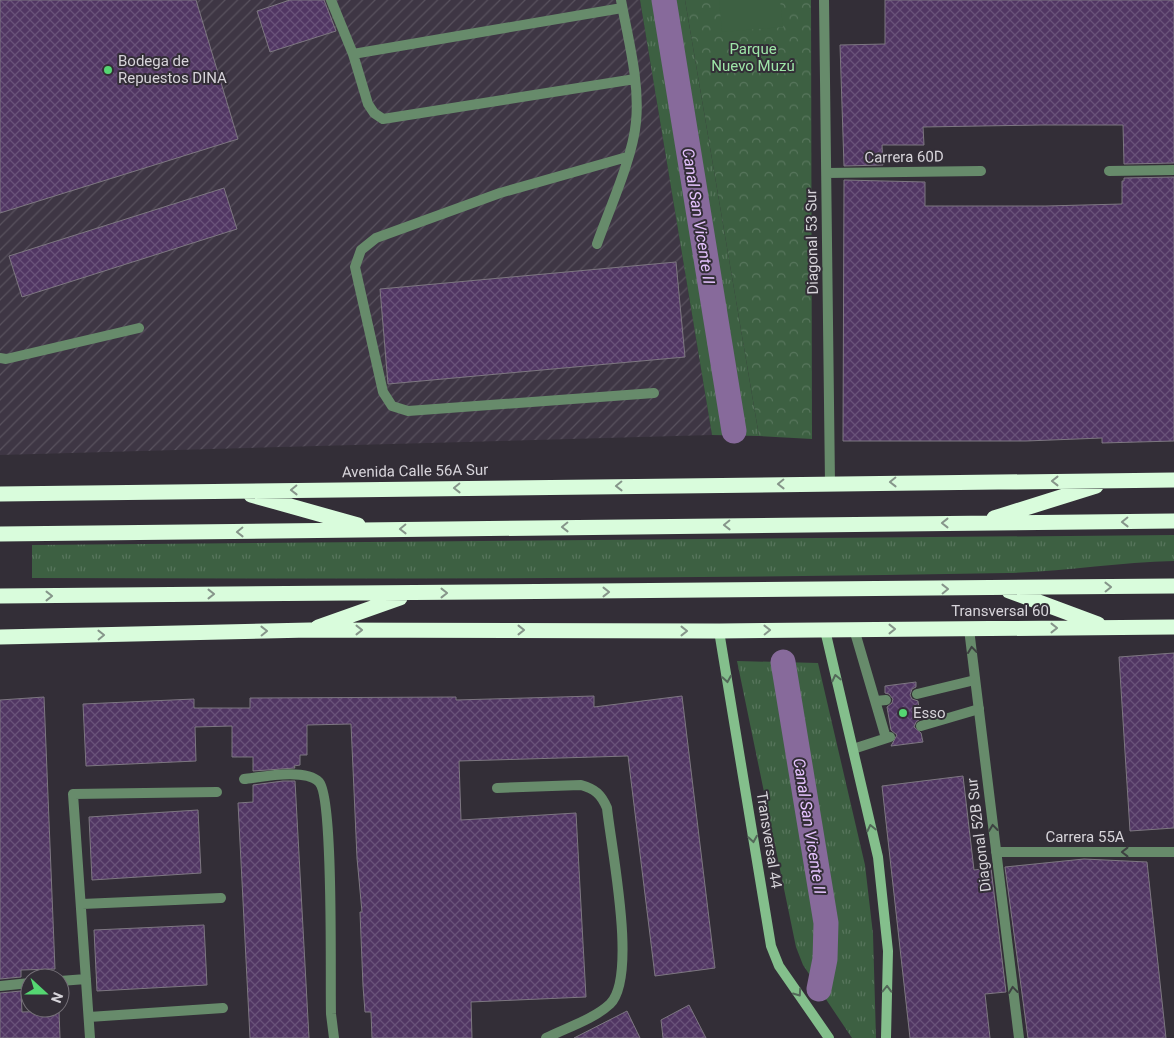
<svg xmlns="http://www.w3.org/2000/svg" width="1174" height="1038" viewBox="0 0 1174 1038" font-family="Roboto,sans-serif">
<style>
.industrial{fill:url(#industrial-furrows)}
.grass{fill:url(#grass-tufts)}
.park{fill:url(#park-crowns)}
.pitch{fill:#3d6042}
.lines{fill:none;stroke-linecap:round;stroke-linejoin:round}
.canal{stroke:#876a9b;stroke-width:25}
.building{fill:url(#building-cross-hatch);stroke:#7d7781}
.lane{stroke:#678b6b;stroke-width:10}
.street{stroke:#678b6b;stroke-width:10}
.secondary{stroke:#84bf8c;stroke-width:10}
.highway{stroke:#d9fcdc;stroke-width:15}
.oneway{stroke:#86958a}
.oneway2{stroke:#3d4141}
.oneway3{stroke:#536859}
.poi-dot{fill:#55d672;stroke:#332e37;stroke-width:2}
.labels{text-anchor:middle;stroke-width:4;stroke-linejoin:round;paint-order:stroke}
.park-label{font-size:15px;fill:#9ee5a8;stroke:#332e37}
.poi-label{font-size:15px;fill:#d7d4da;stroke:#332e37;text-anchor:start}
.street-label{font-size:15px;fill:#d7d4da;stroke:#332e37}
.water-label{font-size:16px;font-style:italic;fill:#e6c3ff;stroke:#332e37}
</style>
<defs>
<pattern id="industrial-furrows" width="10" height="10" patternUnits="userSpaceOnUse" patternTransform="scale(1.25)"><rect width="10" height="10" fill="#3e3644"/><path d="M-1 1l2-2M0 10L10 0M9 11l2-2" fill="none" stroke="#59525e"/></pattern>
<pattern id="grass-tufts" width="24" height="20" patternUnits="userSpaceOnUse" patternTransform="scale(1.25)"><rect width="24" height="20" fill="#3d6042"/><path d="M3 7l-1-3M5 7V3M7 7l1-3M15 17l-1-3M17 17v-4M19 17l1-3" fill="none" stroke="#58765d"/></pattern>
<pattern id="park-crowns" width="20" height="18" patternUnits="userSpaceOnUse" patternTransform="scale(1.25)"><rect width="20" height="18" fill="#3d6042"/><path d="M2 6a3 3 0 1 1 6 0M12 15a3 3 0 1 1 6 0" fill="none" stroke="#58765d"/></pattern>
<pattern id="building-cross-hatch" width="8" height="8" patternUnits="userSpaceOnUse" patternTransform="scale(1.25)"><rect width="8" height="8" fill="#513663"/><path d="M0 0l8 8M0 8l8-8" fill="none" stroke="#695279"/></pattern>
</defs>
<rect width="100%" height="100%" fill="#332e37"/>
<!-- industrial -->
<path class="industrial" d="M0,0H640L712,435L0,455Z"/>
<!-- grass -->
<path class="grass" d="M640,0H685L759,436L712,435Z
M1174,535V561C1118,562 1064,572 1008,573C683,579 358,579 32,578V545Z
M737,661L818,663L865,865L873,934L876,1038H852L803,965L796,947Z"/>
<!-- park -->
<path class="park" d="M685,0H811L812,439L759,436Z"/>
<!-- pitch -->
<path class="pitch" d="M719,0H780L783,27L722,32Z"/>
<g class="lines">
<!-- canal -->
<path class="canal" d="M664,0L734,431
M783,662L826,923L825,959L819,989"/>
</g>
<!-- building -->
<path class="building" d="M0,0H196L238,139L0,213Z
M290,0H324L336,31L270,52L257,11Z
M885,0H1174V163L1124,164L1123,125H1041L923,127L924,145H882L883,165L844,166L840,45L885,44Z
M1174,177V441L1102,443V438L1026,441H843L844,180L925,182V206H1046L1122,204V181H1124V178Z
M224,188L237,229L22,297L9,256Z
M676,262L685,357L388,384L380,289Z
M1174,653V828L1130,831L1119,657Z
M916,682V687L912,689L910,695L912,699L918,701L920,719L916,722L914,727L921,733L923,742L891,746L897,735L891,730L887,707L892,703L893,699L889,694L885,693V686Z
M594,696V707L682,696L715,968L655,976L628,756L459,761L461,820L576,813L583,943L586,997L471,1002L472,1038H372L371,1012H365L363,986L360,912H362L357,858L351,724L307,725V755H300V765L294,766L295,768L253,771V757H232V726L195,727L196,761L86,766L83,704L194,699V708H250V698L456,697V700Z
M44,697L55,969L21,970V977L0,979V700Z
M963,776L974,870L991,868L1006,992L985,994L990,1038H910L882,786Z
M283,781H295L309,1038H250L238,803L253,802V785Z
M198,810L201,873L92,880L89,817Z
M1084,859L1147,862L1166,1038H1028L1005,867Z
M204,925L207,985L97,991L94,930Z
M21,991L22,1012L59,1011L60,1038H0V993Z
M689,1005L706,1038H663L661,1020Z
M627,1011L640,1038H574Z"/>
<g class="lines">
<!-- lane -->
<path class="lane" d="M331,0L353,54L368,104L374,113L383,119L635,79
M353,54L622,8
M627,157L500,193L376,238L361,250L355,267L383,392L392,406L408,411L654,393
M597,244C609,210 633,157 636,122C640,82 628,39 621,0
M0,358L6,359L139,328
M854,629L886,738
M917,694L975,680
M876,701L886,700
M921,726L979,709
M853,749L890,737"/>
<!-- street -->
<path class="street" d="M824,0L830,483
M1109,171L1174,170
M827,173L981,171
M969,629L1019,1038
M244,779C262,777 305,768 319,782C334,797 330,981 331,1014L334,1038
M497,788L581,785C595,789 601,794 607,808C611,847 638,977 610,1004C594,1019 566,1028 546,1038
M996,852H1174
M82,904L221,898
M60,981L86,979
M0,986L30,983
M89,1017L223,1008
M90,1038L73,794L217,792"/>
<!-- secondary -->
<path class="secondary" d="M825,630L878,857L888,951L886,1038
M719,631L771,946L779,966L829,1038"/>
<!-- highway -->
<path class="highway" d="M0,494L1174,480
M251,495L358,525
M994,518L1096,486
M0,534L1174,521
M1009,591L1098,624
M0,596L1174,586
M318,627L400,598
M0,637L310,630L719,631L1174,627"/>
</g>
<!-- one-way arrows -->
<defs><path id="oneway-chevron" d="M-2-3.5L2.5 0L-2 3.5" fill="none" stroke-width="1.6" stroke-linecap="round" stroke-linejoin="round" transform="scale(1.25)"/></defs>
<g class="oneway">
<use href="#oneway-chevron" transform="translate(1055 481) rotate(180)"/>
<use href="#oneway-chevron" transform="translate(893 482) rotate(179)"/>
<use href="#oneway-chevron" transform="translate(781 484) rotate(179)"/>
<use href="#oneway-chevron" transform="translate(619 486) rotate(179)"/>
<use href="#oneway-chevron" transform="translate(457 488) rotate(179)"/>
<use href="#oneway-chevron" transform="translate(294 490) rotate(179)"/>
<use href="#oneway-chevron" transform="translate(1125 522) rotate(179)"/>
<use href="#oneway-chevron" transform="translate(945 523) rotate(180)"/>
<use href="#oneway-chevron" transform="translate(727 525) rotate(179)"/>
<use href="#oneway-chevron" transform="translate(565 527) rotate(179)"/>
<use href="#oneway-chevron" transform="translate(403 529) rotate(179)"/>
<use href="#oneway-chevron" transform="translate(240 532) rotate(179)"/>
<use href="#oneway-chevron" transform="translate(1108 587) rotate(-1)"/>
<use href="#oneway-chevron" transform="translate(945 589) rotate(-1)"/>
<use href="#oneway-chevron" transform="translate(606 592)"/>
<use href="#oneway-chevron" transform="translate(444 593)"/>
<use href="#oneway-chevron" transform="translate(211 594)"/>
<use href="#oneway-chevron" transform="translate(49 596)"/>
<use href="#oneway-chevron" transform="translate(1054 628)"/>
<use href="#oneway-chevron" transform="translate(892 629)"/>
<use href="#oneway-chevron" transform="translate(359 630)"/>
<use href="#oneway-chevron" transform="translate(521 630)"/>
<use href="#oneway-chevron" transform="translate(767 630) rotate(-1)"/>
<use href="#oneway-chevron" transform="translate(264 631) rotate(-1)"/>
<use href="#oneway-chevron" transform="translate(684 631)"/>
<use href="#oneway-chevron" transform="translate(101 635) rotate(-1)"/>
</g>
<g class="oneway2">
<use href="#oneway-chevron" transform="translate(972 650) rotate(-97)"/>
<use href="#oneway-chevron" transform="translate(993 828) rotate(-97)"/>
<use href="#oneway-chevron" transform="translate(1125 852) rotate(180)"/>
<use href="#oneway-chevron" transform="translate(1013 990) rotate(-97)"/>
</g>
<g class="oneway3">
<use href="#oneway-chevron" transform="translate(836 678) rotate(-103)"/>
<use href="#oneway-chevron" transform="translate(727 679) rotate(81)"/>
<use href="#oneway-chevron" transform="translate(871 828) rotate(-103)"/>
<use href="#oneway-chevron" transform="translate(753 839) rotate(81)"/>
<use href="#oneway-chevron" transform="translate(887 989) rotate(-89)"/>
<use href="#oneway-chevron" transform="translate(798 993) rotate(55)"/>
</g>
<!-- markers -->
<g class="poi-dot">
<circle cx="108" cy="70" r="5"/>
<circle cx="903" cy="713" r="5"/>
</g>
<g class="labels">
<!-- park labels -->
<g class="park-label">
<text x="753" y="54">Parque<tspan x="753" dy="17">Nuevo Muzú</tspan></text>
</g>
<!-- poi labels -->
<g class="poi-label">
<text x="118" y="66">Bodega de<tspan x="118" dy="17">Repuestos DINA</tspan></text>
<text x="913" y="718">Esso</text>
</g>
<!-- street labels -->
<g class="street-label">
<text transform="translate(904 157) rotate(-1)" y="5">Carrera 60D</text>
<text transform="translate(812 242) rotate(-91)" y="5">Diagonal 53 Sur</text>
<text transform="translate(415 471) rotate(-1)" y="5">Avenida Calle 56A Sur</text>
<text x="1000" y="616">Transversal 60</text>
<text transform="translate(979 835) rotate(-97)" y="5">Diagonal 52B Sur</text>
<text x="1085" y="842">Carrera 55A</text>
<text transform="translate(769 840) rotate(81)" y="5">Transversal 44</text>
</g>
<!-- water labels -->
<g class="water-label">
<text transform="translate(699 216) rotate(81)" y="6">Canal San Vicente II</text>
<text transform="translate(810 826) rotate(81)" y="6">Canal San Vicente II</text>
</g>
</g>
<!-- north arrow -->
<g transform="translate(45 993) rotate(111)"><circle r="24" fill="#332e37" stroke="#757078"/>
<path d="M0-4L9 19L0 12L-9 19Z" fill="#55d672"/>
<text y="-8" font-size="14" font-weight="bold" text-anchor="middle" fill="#d7d4da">N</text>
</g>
</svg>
